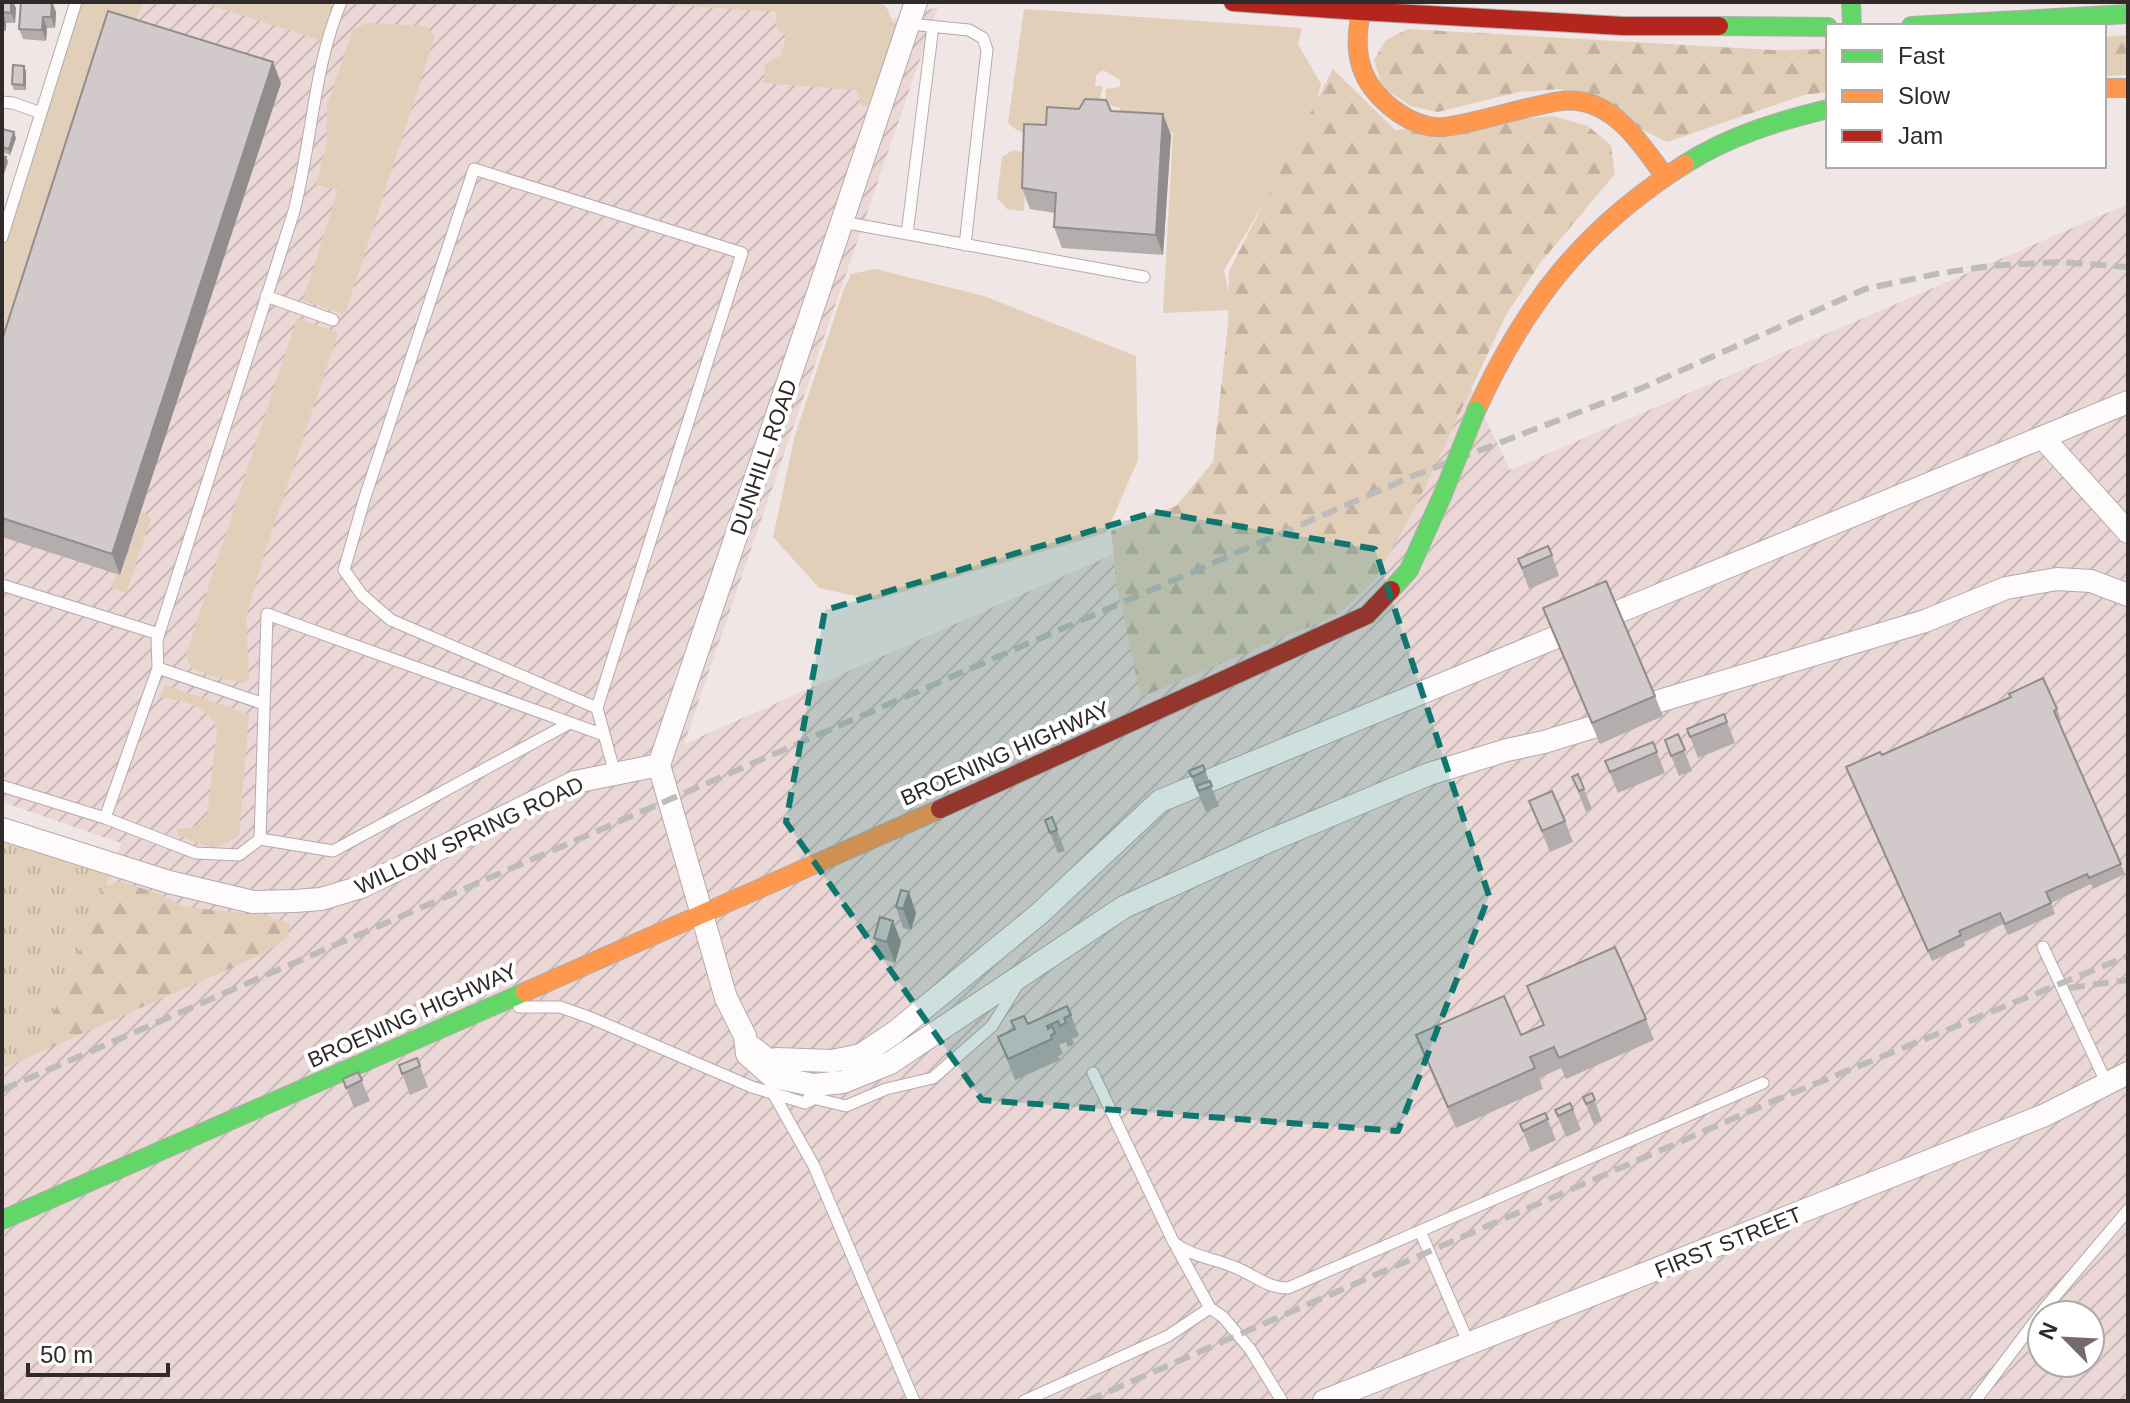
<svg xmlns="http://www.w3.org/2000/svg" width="2130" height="1403" viewBox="0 0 2130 1403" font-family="Helvetica,sans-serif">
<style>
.industrial{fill:url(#industrial-furrows);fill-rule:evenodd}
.grass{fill:#e1cfb9}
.forest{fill:url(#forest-firs)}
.park{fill:url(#park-tufts)}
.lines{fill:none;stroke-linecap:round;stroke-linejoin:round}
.lane-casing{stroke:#b3abab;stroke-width:13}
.street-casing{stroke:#b3abab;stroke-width:24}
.fast-casing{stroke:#b3abab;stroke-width:20}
.slow-casing{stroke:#b3abab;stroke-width:20}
.jam-casing{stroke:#b3abab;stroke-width:20}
.lane{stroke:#fdfbfb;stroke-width:11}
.street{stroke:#fdfbfb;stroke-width:22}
.fast{stroke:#63d668;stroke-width:18}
.slow{stroke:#ff974d;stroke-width:18}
.jam{stroke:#b3261e;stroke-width:18}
.rail{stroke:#bdbbbb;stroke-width:6;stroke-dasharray:16 8;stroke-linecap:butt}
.fast-bridge-casing{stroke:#c0b2ad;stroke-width:20;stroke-linecap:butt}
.fast-bridge{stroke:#63d668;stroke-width:18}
.wall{fill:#b4adae}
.shaded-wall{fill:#928d8d}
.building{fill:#d1c9ca;stroke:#928d8d;stroke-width:2}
.marked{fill:#0f766e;fill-opacity:0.2;stroke:#0f766e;stroke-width:6;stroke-dasharray:16 10;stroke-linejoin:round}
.labels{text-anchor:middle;stroke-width:8;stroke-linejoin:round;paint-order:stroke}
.street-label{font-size:22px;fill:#312a2a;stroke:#fff}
</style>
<defs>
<pattern id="industrial-furrows" width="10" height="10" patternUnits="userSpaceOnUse" patternTransform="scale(2)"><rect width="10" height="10" fill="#ead7d6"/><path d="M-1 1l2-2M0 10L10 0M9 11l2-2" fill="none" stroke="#c9b9b8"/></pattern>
<pattern id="forest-firs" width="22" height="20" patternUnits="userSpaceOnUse" patternTransform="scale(2)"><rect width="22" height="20" fill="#e1cfb9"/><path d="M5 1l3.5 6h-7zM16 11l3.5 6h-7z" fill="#c2b29f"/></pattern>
<pattern id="park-tufts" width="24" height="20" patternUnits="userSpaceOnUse" patternTransform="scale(2)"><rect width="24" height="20" fill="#e1cfb9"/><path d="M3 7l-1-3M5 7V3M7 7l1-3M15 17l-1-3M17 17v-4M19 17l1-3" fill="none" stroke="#c2b29f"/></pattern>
</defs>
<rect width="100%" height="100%" fill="#f1e6e6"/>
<!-- industrial -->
<path class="industrial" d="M91,2H674L891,19L938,7L684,744L1229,503L1325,84L1510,470L2128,204V1401H2V1059L110,876L121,843L2,802V272ZM2042,1315H2090V1363H2042Z"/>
<!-- grass -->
<path class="grass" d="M82,2H143L2,379V251Z
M202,2H332L322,41Z
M635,2H874L886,6L896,30L868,106L860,104L857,90L764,83L765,64L782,55L786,36L777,29L776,12Z
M1024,9L1302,28L1298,44L1321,84L1312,123L1224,270L1232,310L1163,313L1173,133L1120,128V108L1105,104L1106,89L1120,87V80L1103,70L1096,75L1095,86H1103L1099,103C1074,116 1033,150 1008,123Z
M366,23L426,26L435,36L345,314L303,301L338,190L316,185L327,142V105L353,30Z
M1013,150L1027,153L1024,211L1007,209L997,198L1002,157Z
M875,269L984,296L1136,356L1138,460L1106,533L875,600L819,588L773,537L795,435L844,289L851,274Z
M297,318L338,333L263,558L246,618L249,679L243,683L211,676L191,668L186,655Z
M142,511L151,518L126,593L111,587L116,575H121Z
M165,685L249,714L239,835C215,854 204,845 178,835L177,829L193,827L207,817L217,730C210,705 183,701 160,697Z"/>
<!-- forest -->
<path class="forest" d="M1408,29L1773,50L1828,49V92L1804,95L1667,142L1560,89L1519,92L1438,112L1411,106L1382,87L1374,60L1386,40Z
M2128,35V75L2104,76V37Z
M1333,69L1395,130L1553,116L1588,126L1611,145L1615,174L1541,262L1506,315L1413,512L1373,582L1337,615L1141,697L1117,587L1111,531L1176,506L1213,462L1228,324L1229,271Z
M120,881L159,894L184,907L264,915L290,924L287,937L265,953L2,1069V993L84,893Z"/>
<!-- park -->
<path class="park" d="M2,838L110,876L42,1041L2,1059Z"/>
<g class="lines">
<!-- lane casing -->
<g class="lane-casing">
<path id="lane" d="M341,2C313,69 312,142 294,211L157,640L158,668L105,818L196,853L239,855L260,839L267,614L604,735
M909,24L969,30L983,38L987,50L965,245
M2,102L13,103L41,113
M842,222L1144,277
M907,234L933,26
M2,237L76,2
M266,296L333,320
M2,585L159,634
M158,668L264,704
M597,708L742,253L474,169L365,497L344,570L362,595L391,620L597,708L615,774
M2,786L105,818
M260,839L333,851L570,723
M2043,947L2107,1084
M519,1007H560L591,1018L752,1087L805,1103L813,1099
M746,1036L776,1059
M1093,1073L1174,1243C1194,1258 1219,1259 1241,1270C1258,1278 1269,1288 1288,1288L1763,1083
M773,1093L814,1166L914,1401
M809,1097L846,1106L886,1089L933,1078L992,1026L1018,984
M1420,1231L1469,1344
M1177,1248L1210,1308L1223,1317L1250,1349L1282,1401
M1024,1401L1168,1336L1210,1308
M1975,1401L2045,1308L2128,1210"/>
</g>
<!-- street casing -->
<g class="street-casing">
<path id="street" d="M916,2L659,765L726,998L745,1036L747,1054L773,1077L814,1085L843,1082L890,1063L1124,907L1269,841L1429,774L1507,750L1544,742L1593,727
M2043,438L2128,532
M1618,612L2128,402
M1656,702L1925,621L2006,588L2057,579L2091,581L2128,595
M2,829L169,882L253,902L295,901L321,899L361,887L575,782L659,765
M776,1059L832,1061L861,1055L894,1033L1039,914L1160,801L1554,638
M1324,1401L2045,1115L2128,1073"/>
</g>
<!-- fast casing -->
<g class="fast-casing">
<path id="fast" d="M1851,2L1852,26
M1719,26L1828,27
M1911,26L2128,14
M1685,164C1729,136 1778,121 1828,109
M1391,590L1409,570L1443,494
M2,1220L525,992"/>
</g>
<!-- slow casing -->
<g class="slow-casing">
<path id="slow" d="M1364,2C1355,32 1353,63 1373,89C1388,108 1410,124 1434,127C1450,130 1515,110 1536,106C1549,103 1564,99 1578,101C1618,106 1642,146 1664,175
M2104,88H2128
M1476,411C1525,303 1584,228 1685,164
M525,992L940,809"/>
</g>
<!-- jam casing -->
<g class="jam-casing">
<path id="jam" d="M1233,2L1360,11
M1360,11L1623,26H1719
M940,809L1367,615L1391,590"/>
</g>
<!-- lane -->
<use href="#lane" class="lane"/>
<!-- street -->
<use href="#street" class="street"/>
<!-- fast -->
<use href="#fast" class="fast"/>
<!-- slow -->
<use href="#slow" class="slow"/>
<!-- jam -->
<use href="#jam" class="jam"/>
<!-- rail -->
<path class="rail" d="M2069,988L2128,980
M2,1090L1413,476L1642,388L1865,289L1941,273L1990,266L2060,262L2128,267
M1087,1401L1771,1102L2128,956"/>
<!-- fast-bridge casing -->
<g class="fast-bridge-casing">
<path id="fast-bridge" d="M1443,494L1476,411"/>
</g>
<!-- fast-bridge -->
<use href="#fast-bridge" class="fast-bridge"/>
</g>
<!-- wall -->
<path class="wall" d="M2,2H13L16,8L15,23H6V31H2Z
M52,2L56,12L55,28H47L46,41L23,39L19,29Z
M26,71V90H14L12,84Z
M281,83L120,575L2,537V340Z
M1111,111L1171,135L1163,255L1062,248L1054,227L1055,213L1030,209L1022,188L1046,125Z
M2,129L16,138L10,155L2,152Z
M1552,555L1559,576L1529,589L1518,559Z
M1543,608L1655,696L1663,716L1600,744L1551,629Z
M2011,697L2057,709L2061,720L2058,721L2125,874L2093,889L2091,884L2051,903L2055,914L2008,935L2003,924L1964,942L1965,946L1932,961L1846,767L1882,755Z
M1724,714L1735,743L1698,758L1687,729Z
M1678,734L1692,771L1679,776L1665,740Z
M1653,742L1665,773L1618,793L1605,761Z
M1203,765L1219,806L1206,812L1189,771Z
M1572,777L1584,789L1592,809L1586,812Z
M1529,801L1565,821L1573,842L1550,852Z
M1052,817L1065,851L1058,853L1045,820Z
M909,892L916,913L911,930L903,928L896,907Z
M874,938L901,942L895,963L882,959Z
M1527,986L1646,1019L1654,1040L1566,1079L1561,1068L1539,1078L1543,1089L1456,1128L1424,1056L1416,1035H1521L1543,1025Z
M1071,1015L1079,1036L1072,1039L1074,1044L1068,1047L1066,1042L1059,1045L1063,1054L1058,1056L1060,1060L1015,1080L998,1037L1014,1029L1011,1021L1028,1024Z
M417,1058L428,1087L410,1095L399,1065Z
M358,1072L370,1101L354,1108L343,1079Z
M1592,1093L1602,1121L1594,1125L1583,1097Z
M1573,1109L1581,1130L1566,1137L1555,1110Z
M1545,1113L1556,1140L1531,1152L1520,1124Z"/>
<!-- shaded-wall -->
<path class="shaded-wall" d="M11,2H13L16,8L15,23L11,13Z
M52,2L56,12L55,28L51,17Z
M3,12L6,23V31L2,21Z
M43,17L47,28L46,41L42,30Z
M273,62L281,83L120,575L112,554Z
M24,66L26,71V90L24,85Z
M1163,114L1171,135L1163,255L1156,235Z
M14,132L16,138L10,155L9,149Z
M6,157L8,162L2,180V169Z
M909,892L916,913L911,930L903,909Z
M893,921L901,942L895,963L887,942Z"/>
<!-- building -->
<path class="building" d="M2,2H11V13L3,12L2,21Z
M21,2H52L51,17H43L42,30L19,29Z
M108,11L273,62L112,554L2,518V340Z
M13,65L24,66V85L12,84Z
M1085,99L1106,100L1111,111L1163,114L1156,235L1054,227L1056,193L1022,188L1024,124L1046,125L1047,107L1079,109Z
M2,129L14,132L9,149L2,147Z
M2,156L6,157L2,169Z
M1548,546L1552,555L1522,568L1518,559Z
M1606,581L1655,696L1592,723L1543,608Z
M2043,678L2057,709L2054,711L2121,864L2089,878L2087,874L2046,892L2051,903L2005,924L2000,913L1959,931L1961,935L1928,951L1846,767L1880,752L1882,755L2011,697L2009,694Z
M1724,714L1727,722L1690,737L1687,729Z
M1678,734L1685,750L1671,756L1665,740Z
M1653,742L1657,752L1610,772L1605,761Z
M1203,765L1205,771L1192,777L1189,771Z
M1578,774L1584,789L1579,791L1572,777Z
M1210,781L1212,786L1199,791L1196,786Z
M1552,791L1565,821L1542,831L1529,801Z
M1052,817L1057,830L1050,833L1045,820Z
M901,890L909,892L903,909L896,907Z
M880,917L893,921L887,942L874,938Z
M1615,947L1646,1019L1559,1058L1554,1047L1530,1057L1535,1068L1448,1107L1416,1035L1504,996L1521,1035L1544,1025L1527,986Z
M1067,1006L1071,1015L1064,1018L1066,1023L1060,1026L1058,1021L1047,1026L1048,1029L1052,1026L1055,1033L1051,1035L1052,1039L1008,1059L998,1037L1015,1029L1011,1021L1024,1016L1028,1024Z
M417,1058L420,1066L402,1074L399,1065Z
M358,1072L362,1080L346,1088L343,1079Z
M1592,1093L1595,1100L1586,1104L1583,1097Z
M1570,1103L1573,1109L1558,1116L1555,1110Z
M1545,1113L1548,1119L1523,1131L1520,1124Z"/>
<!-- marked area -->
<path class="marked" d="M1155,512L1375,549L1489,896L1398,1131L982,1100L786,822L825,610Z"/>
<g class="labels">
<!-- street labels -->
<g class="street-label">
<text transform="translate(763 457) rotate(-71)" y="8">DUNHILL ROAD</text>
<text transform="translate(1005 753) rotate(-24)" y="8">BROENING HIGHWAY</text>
<text transform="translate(469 835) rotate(-25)" y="8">WILLOW SPRING ROAD</text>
<text transform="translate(412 1015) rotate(-24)" y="8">BROENING HIGHWAY</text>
<text transform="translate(1728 1242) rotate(-22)" y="8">FIRST STREET</text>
</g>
</g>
<!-- border -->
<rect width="2130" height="1403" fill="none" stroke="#312a2a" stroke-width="8"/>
<!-- legend -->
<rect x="1826" y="24" width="280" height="144" fill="#ffffff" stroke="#adaaaa" stroke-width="2"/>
<rect x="1842" y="50" width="40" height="12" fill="#63d668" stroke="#adaaaa" stroke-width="2"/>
<text x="1898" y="64" font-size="24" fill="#312a2a">Fast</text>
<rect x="1842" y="90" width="40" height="12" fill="#ff974d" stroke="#adaaaa" stroke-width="2"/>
<text x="1898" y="104" font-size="24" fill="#312a2a">Slow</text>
<rect x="1842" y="130" width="40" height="12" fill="#b3261e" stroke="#adaaaa" stroke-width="2"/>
<text x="1898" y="144" font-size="24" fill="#312a2a">Jam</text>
<!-- north arrow -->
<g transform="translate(2066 1339) rotate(294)"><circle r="38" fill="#ffffff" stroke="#adaaaa" stroke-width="2"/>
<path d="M0-6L14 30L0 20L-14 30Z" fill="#746c6c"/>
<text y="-12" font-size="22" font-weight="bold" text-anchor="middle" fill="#312a2a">N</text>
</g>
<!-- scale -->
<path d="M28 1363v12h140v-12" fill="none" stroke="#312a2a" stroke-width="4"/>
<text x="40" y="1363" font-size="24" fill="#312a2a" stroke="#ffffff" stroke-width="6" paint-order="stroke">50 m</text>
</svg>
